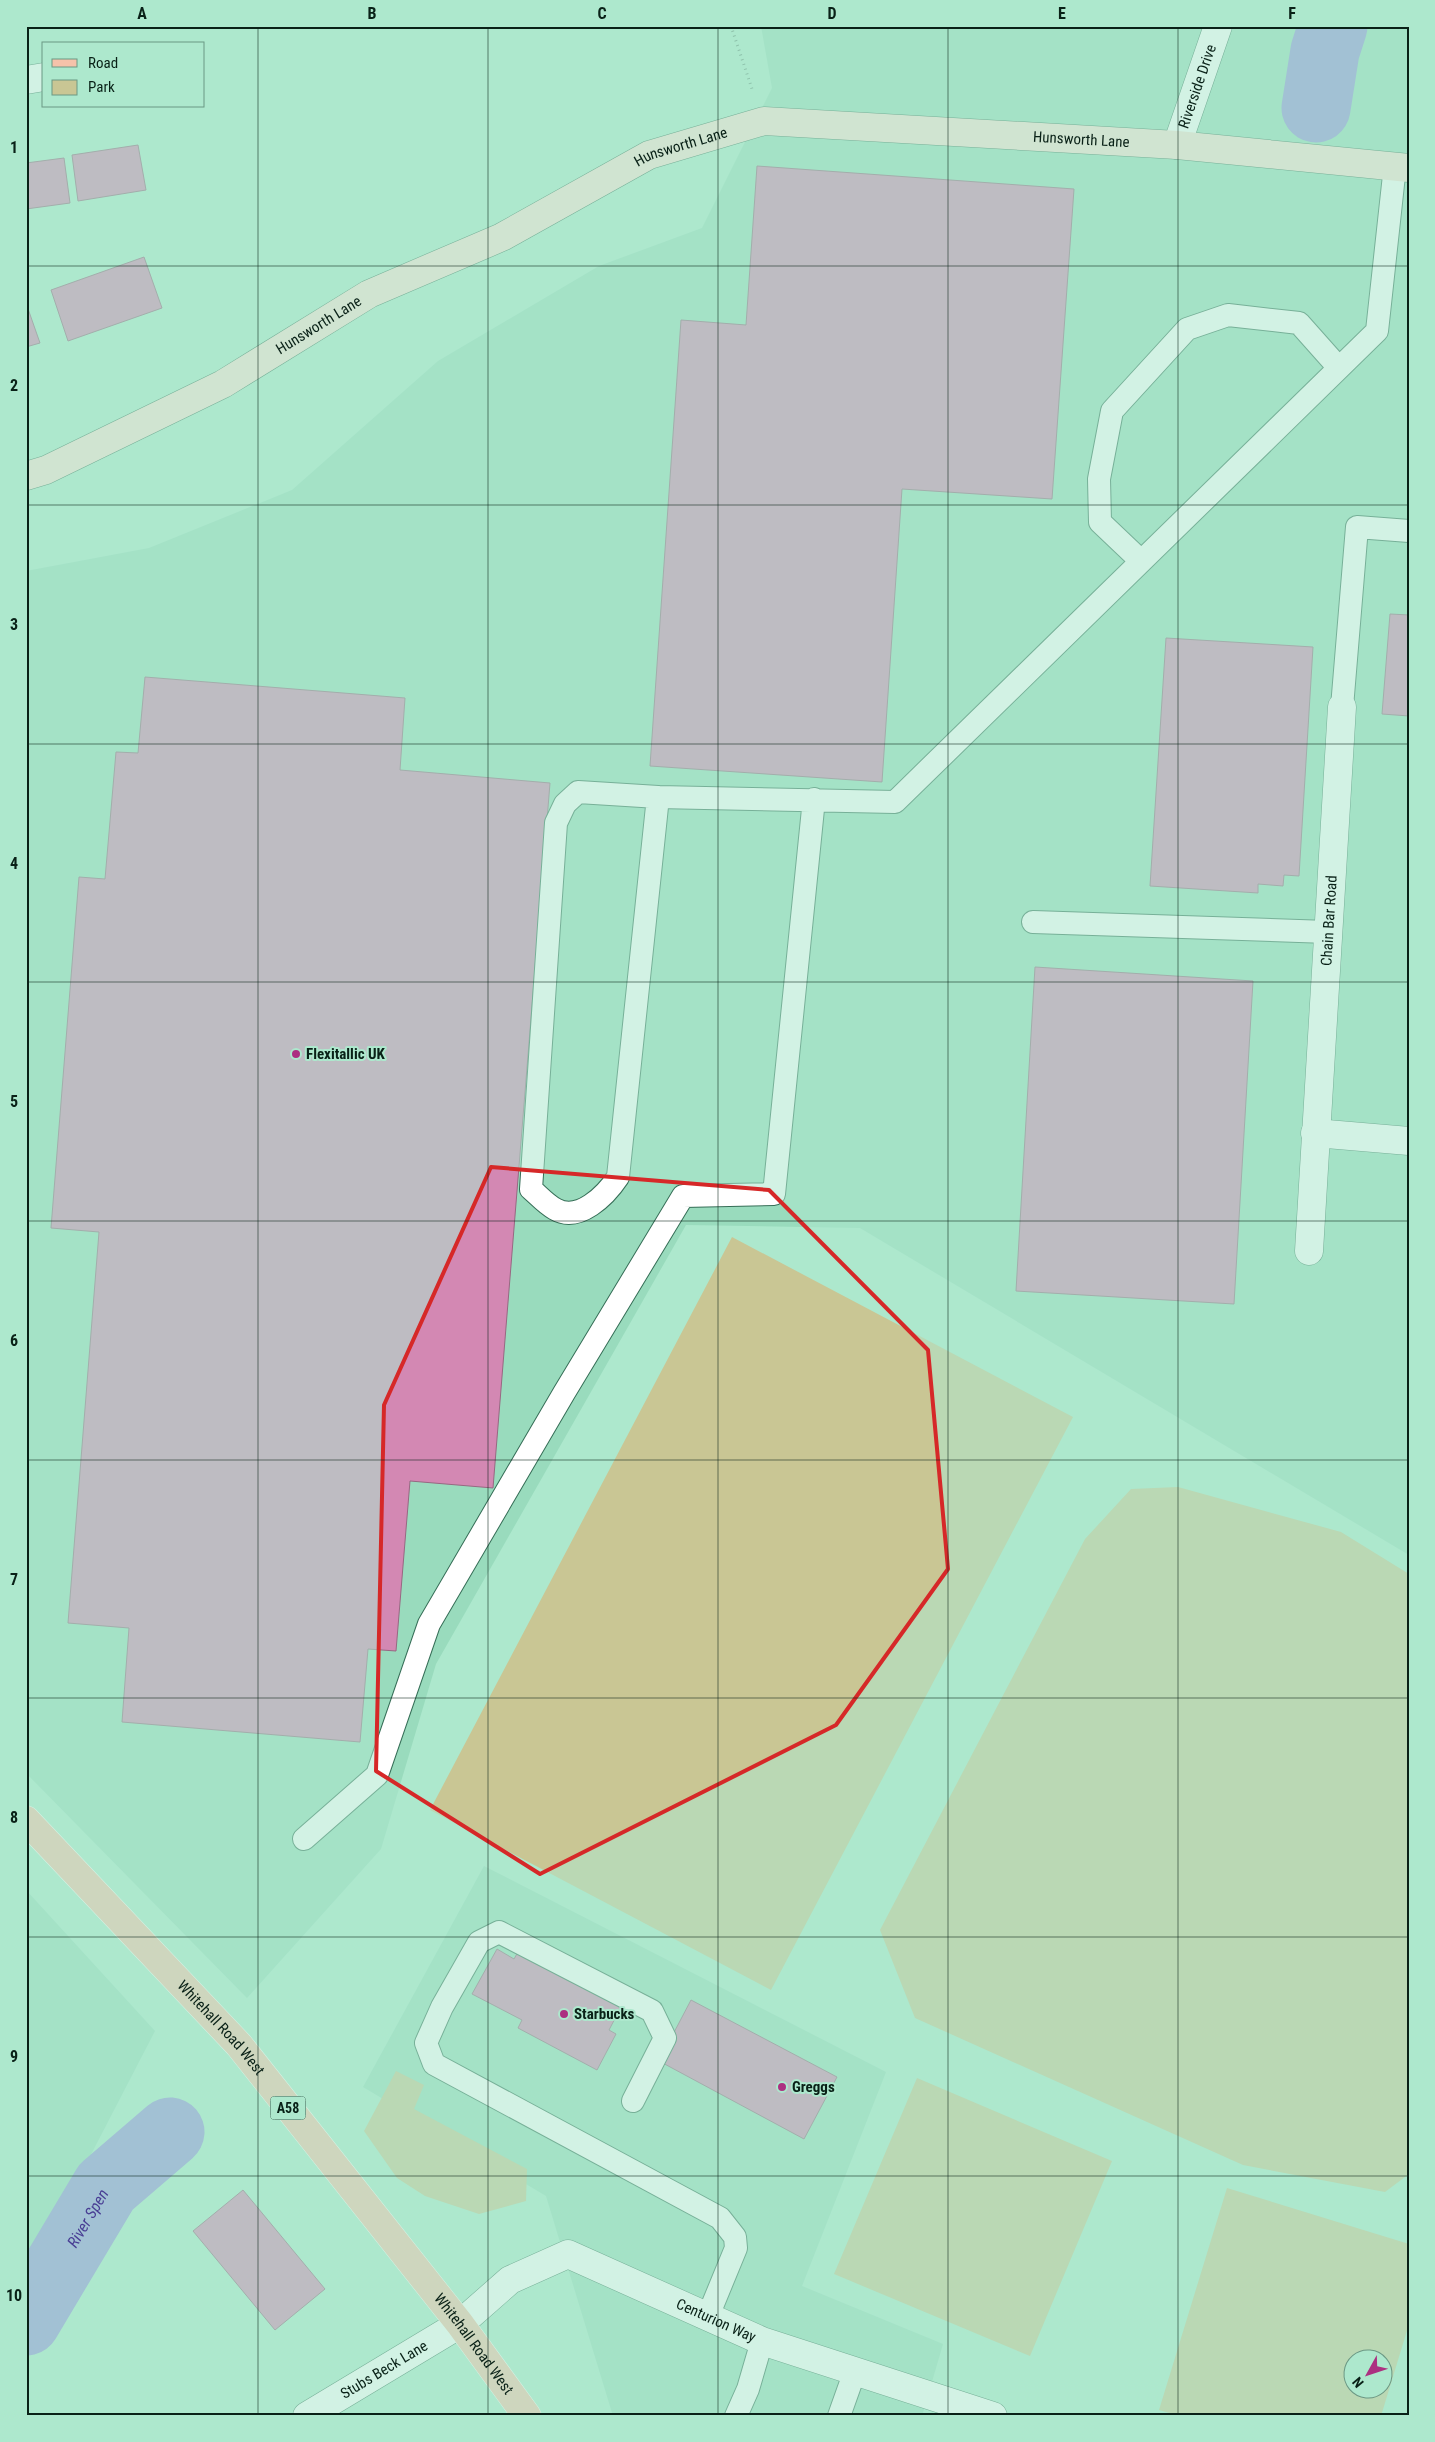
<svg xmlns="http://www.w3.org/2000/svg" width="1435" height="2442" viewBox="0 0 1435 2442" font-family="'Roboto Condensed',sans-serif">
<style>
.built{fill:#99dbbd}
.green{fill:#c9c694;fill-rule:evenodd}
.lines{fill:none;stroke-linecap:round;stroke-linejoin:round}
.river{stroke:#9592db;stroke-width:69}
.building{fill:#d388b3;stroke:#976882}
.lane-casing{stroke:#366e57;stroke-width:24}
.street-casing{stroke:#366e57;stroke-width:29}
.secondary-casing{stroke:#366e57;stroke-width:29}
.primary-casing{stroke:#fff;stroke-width:29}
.path{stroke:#6a9782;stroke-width:3;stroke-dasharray:1 4;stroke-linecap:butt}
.lane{stroke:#fff;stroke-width:22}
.street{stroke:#fff;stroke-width:28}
.secondary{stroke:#fae0d5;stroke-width:28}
.primary{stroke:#f5c2aa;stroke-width:28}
.marked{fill:none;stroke:#d62828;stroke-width:4;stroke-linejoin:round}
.grid{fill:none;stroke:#092117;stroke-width:1;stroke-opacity:0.55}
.poi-dot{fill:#ac3081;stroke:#ade8cd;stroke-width:2}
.labels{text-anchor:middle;stroke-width:4;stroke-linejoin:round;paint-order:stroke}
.shield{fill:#ade8cd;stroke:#3a5d4e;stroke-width:1}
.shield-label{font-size:14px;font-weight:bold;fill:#092117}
.street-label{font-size:15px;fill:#092117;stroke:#ade8cd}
.poi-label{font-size:15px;font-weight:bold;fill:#092117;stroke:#ade8cd;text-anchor:start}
.water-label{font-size:16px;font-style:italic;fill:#493e94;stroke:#ade8cd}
.neatline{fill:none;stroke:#092117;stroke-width:2}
.grid-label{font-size:16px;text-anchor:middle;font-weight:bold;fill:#092117}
</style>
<rect width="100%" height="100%" fill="#ade8cd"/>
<!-- built -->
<path class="built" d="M761,26H1409V1555L860,1228L686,1225L436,1664L381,1849L247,1998L26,1773V571L149,548L292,490L438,361L599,266L702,228L772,88Z
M484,1866L886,2072L802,2286L943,2344L922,2416H613L546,2196L363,2087Z
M26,1890L155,2031L26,2280Z"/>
<!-- green -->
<path class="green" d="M732,1237L1073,1417L771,1990L430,1810Z
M1178,1487L1341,1532L1409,1574V2174L1385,2192L1243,2165L915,2018L880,1930L1085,1539L1131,1489Z
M396,2071L424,2085L414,2109L527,2169L526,2201L479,2214L425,2196L397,2178L364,2131Z
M917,2078L1112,2161L1030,2356L834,2274Z
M1227,2188L1409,2244V2324L1381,2416H1180L1159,2410ZM1352,2360H1382V2390H1352Z"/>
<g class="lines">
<!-- river -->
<g class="river">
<path d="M1316,108L1325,51L1333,26"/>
<path id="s1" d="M26,2321L106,2187L170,2132"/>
</g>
</g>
<!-- building -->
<path class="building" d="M138,145L146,190L78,201L72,155Z
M64,158L70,203L26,209V163Z
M757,166L1074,189L1052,499L902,489L882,782L650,766L681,320L746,325Z
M144,257L162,308L68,341L51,290Z
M26,303L40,343L26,347Z
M1390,614L1409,615V716L1382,714Z
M1166,638L1313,647L1299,876L1284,875L1283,886L1258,884V893L1150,886Z
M145,677L405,698L400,770L550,783L493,1488L410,1481L396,1651L368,1649L360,1742L122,1722L129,1628L68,1623L99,1232L51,1228L79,877L105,879L116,752L138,753Z
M1035,967L1253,981L1234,1304L1016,1291Z
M497,1949L514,1959L518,1952L621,2007L609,2030L616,2034L597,2070L518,2028L522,2020L472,1994Z
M691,2000L837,2077L804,2139L659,2061Z
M243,2190L325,2289L275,2330L193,2231Z"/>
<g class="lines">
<!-- lane casing -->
<g class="lane-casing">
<path id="lane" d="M1141,561L1100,522L1099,479L1112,411L1187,329L1228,315L1299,323L1339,368
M1342,707L1357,527L1409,531
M658,797L618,1177C606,1195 579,1223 555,1209C546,1204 539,1196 531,1189L556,823L565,804L578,792L658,797L895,802L1377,331L1395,166
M1033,922L1328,932
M304,1839L377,1775L429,1624L564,1393L683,1196L774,1194L814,799
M633,2101L665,2038L652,2011L499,1932L479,1942L442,2007L426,2043L434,2064L720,2218L735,2237L736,2248L708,2316
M736,2416L748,2389L762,2341
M839,2416L855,2371"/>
</g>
<!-- street casing -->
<g class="street-casing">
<g id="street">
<path d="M26,80L44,77"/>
<path id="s2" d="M1177,145L1218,26"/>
<path d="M1315,1133L1409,1141"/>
<path id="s3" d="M1309,1251L1342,707"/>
<path id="s4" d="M307,2416L460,2324L510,2280L568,2254L762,2341L993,2416"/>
</g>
</g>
<!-- secondary casing -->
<g class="secondary-casing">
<g id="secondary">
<path id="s5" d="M26,476L46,470L223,384L369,294L502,237L649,155L764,121L1177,145L1409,168"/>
</g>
</g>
<!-- primary casing -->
<g class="primary-casing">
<g id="primary">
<path id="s6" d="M26,1820L239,2045L460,2324L527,2416"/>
</g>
</g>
<!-- path -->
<path class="path" d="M731,26L752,89"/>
<!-- lane -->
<use href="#lane" class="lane"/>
<!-- street -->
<use href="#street" class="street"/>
<!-- secondary -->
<use href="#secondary" class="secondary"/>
<!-- primary -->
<use href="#primary" class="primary"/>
</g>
<!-- marked area -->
<path d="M0 0H1435V2442H0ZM491,1167L769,1190L928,1350L948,1569L836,1725L540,1874L376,1771L384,1405Z" fill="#ade8cd" fill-opacity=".55" fill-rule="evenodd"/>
<path class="marked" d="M491,1167L769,1190L928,1350L948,1569L836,1725L540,1874L376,1771L384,1405Z"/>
<!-- grid -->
<path class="grid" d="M258,26V2416M488,26V2416M718,26V2416M948,26V2416M1178,26V2416M26,266H1409M26,505H1409M26,744H1409M26,982H1409M26,1221H1409M26,1460H1409M26,1698H1409M26,1937H1409M26,2176H1409"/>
<!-- markers -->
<g class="poi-dot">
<circle cx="296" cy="1054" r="5"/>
<circle cx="564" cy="2014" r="5"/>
<circle cx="782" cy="2087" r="5"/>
</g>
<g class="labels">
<!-- shield labels -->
<rect class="shield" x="270.5" y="2096.5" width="35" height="23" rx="4"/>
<g class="shield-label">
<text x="288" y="2113">A58</text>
</g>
<!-- street labels -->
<g class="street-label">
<text dy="5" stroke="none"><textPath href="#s2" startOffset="62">Riverside Drive</textPath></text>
<text dy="5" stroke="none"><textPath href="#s5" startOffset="1140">Hunsworth Lane</textPath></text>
<text dy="5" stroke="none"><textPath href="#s5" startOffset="735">Hunsworth Lane</textPath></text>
<text dy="5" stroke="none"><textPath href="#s5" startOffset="330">Hunsworth Lane</textPath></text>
<text dy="5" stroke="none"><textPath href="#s3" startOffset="331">Chain Bar Road</textPath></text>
<text dy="5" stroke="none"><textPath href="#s6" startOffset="285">Whitehall Road West</textPath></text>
<text dy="5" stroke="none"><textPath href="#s4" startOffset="471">Centurion Way</textPath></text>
<text dy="5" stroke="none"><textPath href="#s6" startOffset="690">Whitehall Road West</textPath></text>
<text dy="5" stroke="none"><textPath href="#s4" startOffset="90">Stubs Beck Lane</textPath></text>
</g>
<!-- poi labels -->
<g class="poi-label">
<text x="306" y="1059">Flexitallic UK</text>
<text x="574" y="2019">Starbucks</text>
<text x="792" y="2092">Greggs</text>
</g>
<!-- water labels -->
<g class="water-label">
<text dy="6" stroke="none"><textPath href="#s1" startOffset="120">River Spen</textPath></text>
</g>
</g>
<!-- border -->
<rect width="1435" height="2442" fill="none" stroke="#ade8cd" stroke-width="55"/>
<!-- legend -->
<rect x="42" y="42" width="162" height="65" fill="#ade8cd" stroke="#6b9884"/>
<rect x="52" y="59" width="25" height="8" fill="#f5c2aa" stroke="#6b9884"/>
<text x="88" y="68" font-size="15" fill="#092117">Road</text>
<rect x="52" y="80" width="25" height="15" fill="#c9c694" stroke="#6b9884"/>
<text x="88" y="92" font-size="15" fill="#092117">Park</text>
<!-- north arrow -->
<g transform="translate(1368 2374) rotate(230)"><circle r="24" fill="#ade8cd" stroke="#6b9884"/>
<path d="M0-4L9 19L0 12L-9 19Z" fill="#ac3081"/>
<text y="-8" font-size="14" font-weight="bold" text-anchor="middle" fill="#092117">N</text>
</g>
<rect x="28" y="28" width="1380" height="2386" class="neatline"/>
<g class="grid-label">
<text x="142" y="19">A</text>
<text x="372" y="19">B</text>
<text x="602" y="19">C</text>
<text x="832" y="19">D</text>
<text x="1062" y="19">E</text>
<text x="1292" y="19">F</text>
<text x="14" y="153">1</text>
<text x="14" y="391">2</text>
<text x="14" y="630">3</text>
<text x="14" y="869">4</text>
<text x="14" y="1107">5</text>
<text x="14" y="1346">6</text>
<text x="14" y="1585">7</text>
<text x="14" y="1823">8</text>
<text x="14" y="2062">9</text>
<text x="14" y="2301">10</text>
</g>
</svg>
